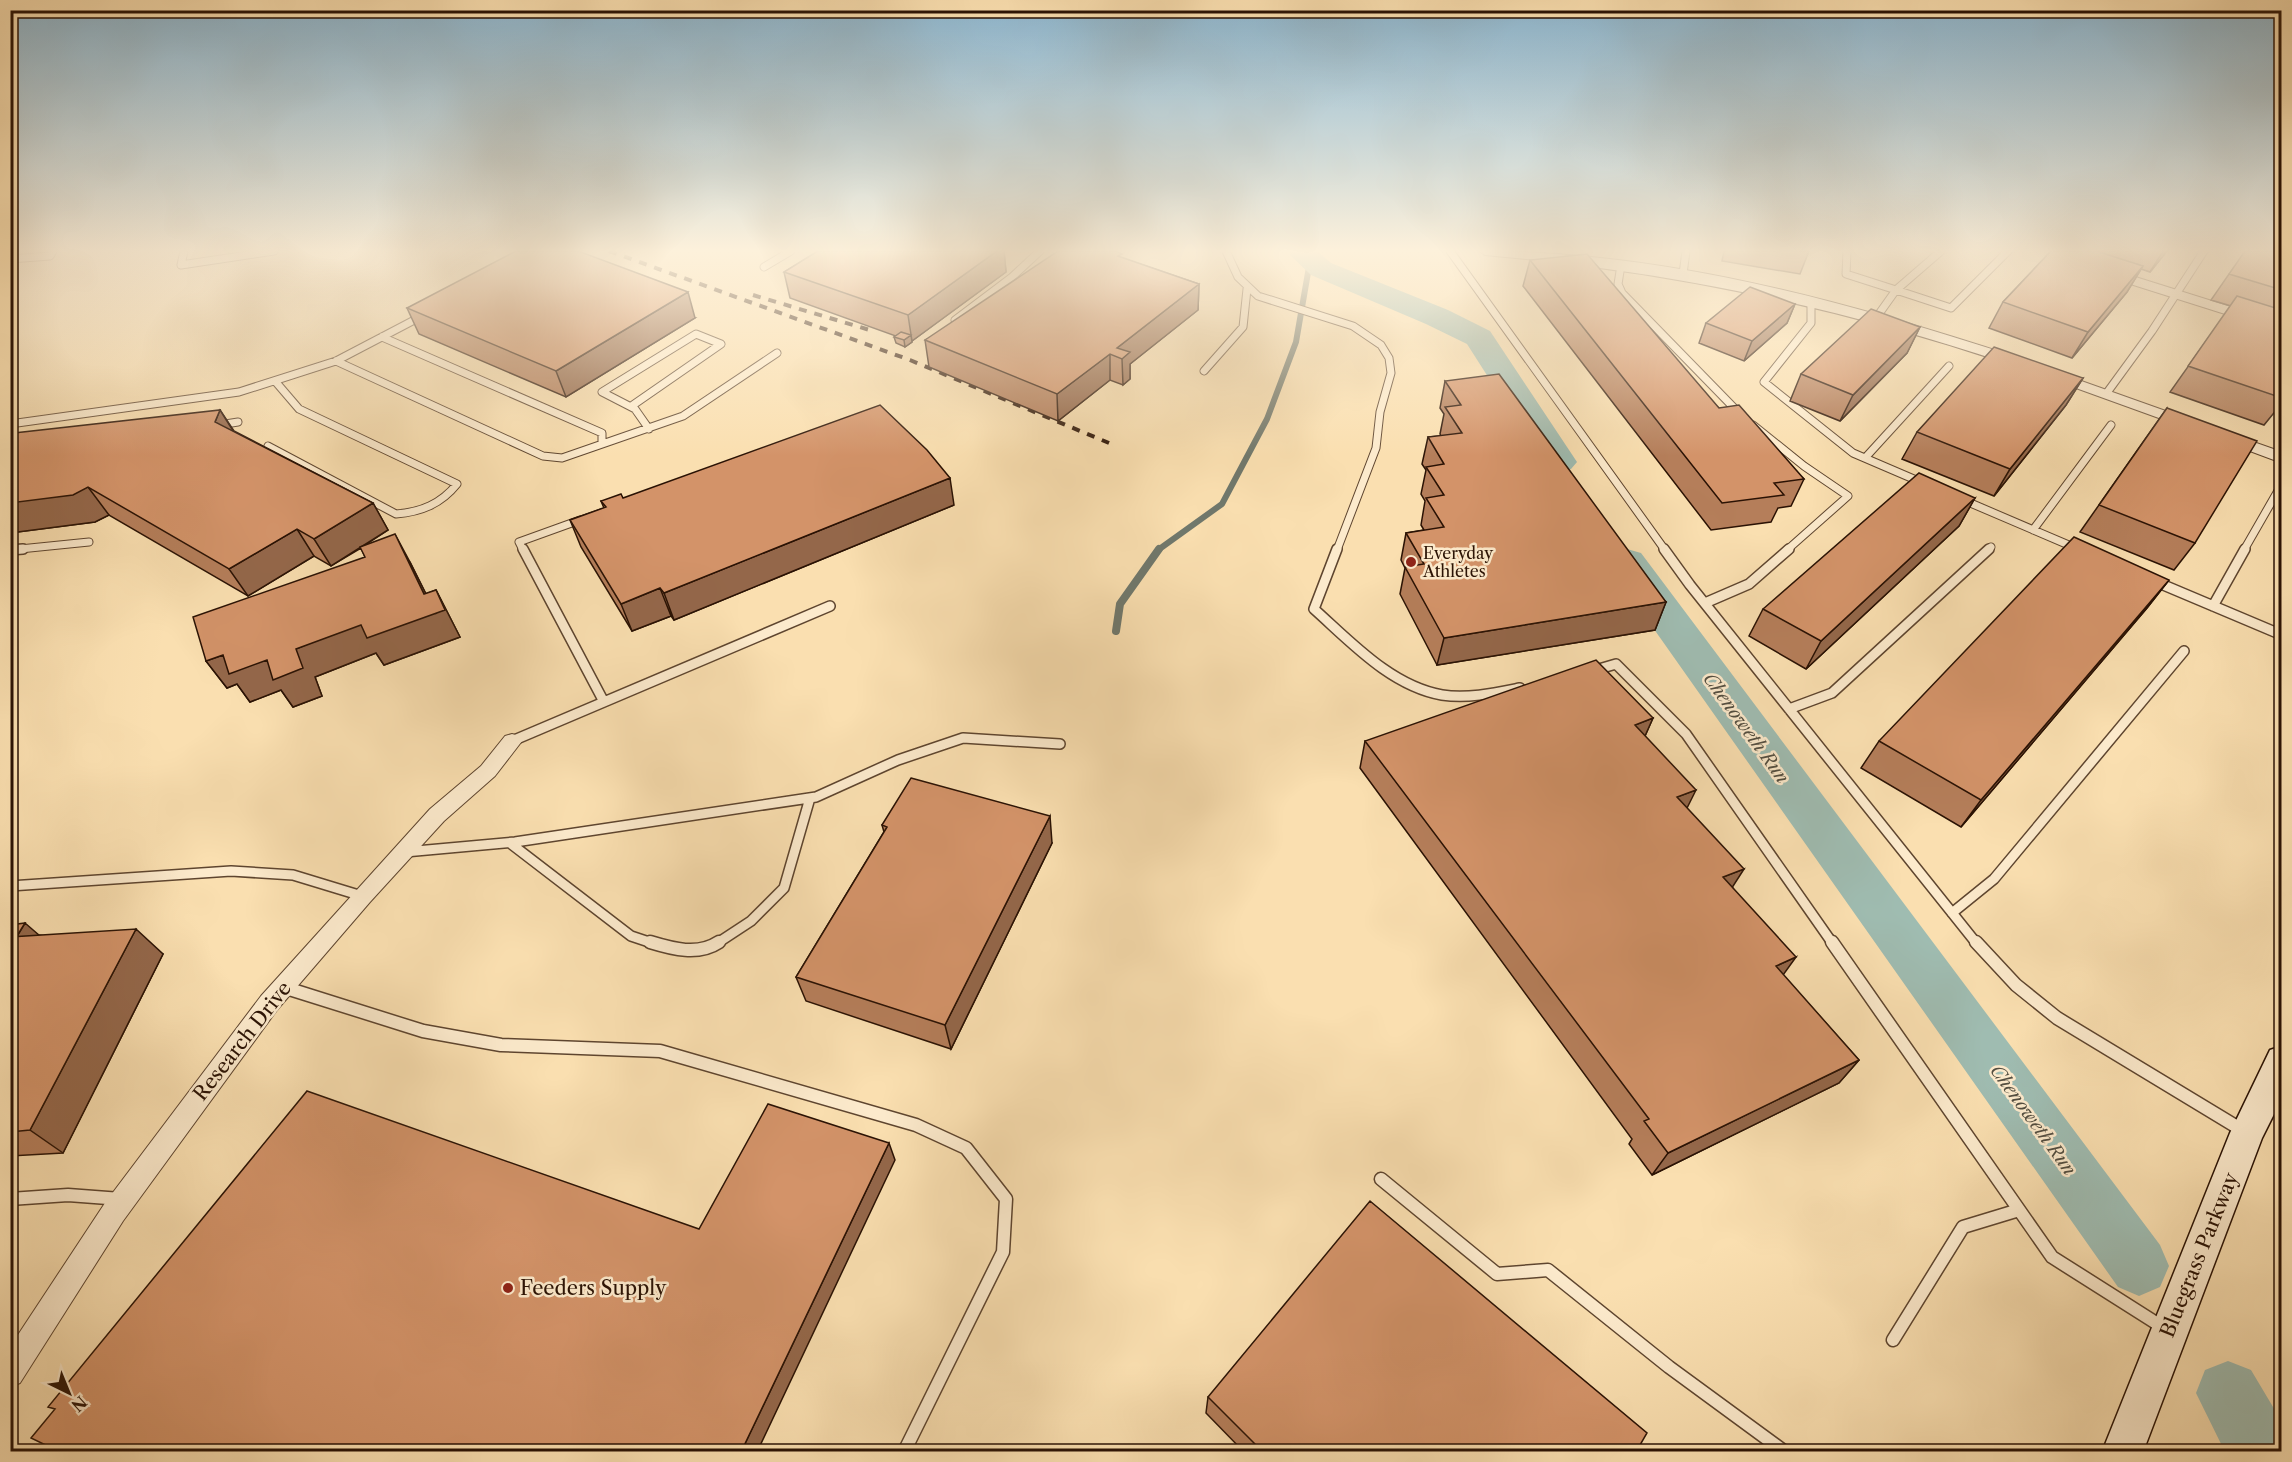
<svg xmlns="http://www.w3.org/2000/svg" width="2292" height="1462" viewBox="0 0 2292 1462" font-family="'Libre Caslon Text',serif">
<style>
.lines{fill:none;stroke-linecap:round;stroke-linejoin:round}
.stream-far1{stroke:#70786c;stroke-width:6}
.stream{stroke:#70786c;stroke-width:8}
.river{fill:#9fbcb1;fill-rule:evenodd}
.lane-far2-casing{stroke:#5e452f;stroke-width:9}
.lane-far1-casing{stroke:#5e452f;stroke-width:12}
.lane-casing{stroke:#5e452f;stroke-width:15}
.street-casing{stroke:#5e452f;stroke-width:2}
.secondary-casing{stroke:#2a1204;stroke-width:3}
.lane-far2{stroke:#fceacc;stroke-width:7}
.lane-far1{stroke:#fceacc;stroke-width:9}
.lane{stroke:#fceacc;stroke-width:12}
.street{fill:#fceacc;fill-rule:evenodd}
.secondary{fill:#fceacc;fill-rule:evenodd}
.rail{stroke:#2a1204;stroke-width:4;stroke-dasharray:8 8;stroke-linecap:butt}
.wall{fill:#b57e5a;stroke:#2a1204;stroke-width:1.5}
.shaded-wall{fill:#94674a;stroke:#2a1204;stroke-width:1.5}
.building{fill:#d39369;stroke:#2a1204;stroke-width:1.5}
.poi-dot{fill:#8f2418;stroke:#fceacc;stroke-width:2}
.labels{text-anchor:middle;stroke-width:5;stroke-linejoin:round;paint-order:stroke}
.poi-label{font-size:16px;fill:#2a1204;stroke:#fceacc;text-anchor:start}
.water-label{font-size:18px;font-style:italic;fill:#534e41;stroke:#fceacc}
.near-street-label{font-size:20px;fill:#2a1204;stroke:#fceacc}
.near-poi-label{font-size:20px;fill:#2a1204;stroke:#fceacc;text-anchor:start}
</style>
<rect width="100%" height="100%" fill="#fadfb0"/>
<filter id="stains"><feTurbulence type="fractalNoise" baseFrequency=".00333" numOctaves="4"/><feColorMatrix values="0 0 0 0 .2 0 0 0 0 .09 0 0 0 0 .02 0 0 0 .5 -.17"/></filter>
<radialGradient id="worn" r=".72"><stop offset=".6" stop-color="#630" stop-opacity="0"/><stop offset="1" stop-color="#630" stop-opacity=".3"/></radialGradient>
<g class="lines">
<!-- stream-far1 -->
<path class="stream-far1" d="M1158,550L1222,504L1267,419L1296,342L1310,261"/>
<!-- stream -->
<path class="stream" d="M1116,631L1120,604L1159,549"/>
<!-- river -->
<path class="river" d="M1292,251H1317L1331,263L1448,310L1490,331L1577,462L1571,469L1559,473L1547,469L1467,344L1426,324L1311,275L1290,255Z
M1627,549L1641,553L2160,1245L2169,1266L2160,1287L2139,1296L2118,1287L1613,571L1608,562L1613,553Z
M2228,1361L2251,1370L2282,1422V1452H2225L2196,1393L2205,1370Z"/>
<!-- lane-far2 casing -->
<g class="lane-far2-casing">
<path id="lane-far2" d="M184,251L181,265L274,251
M1226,251L1238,277L1258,296L1353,326L1381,345L1389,358L1391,373L1380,412L1376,448L1337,550
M1450,251L1665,550
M1847,251L1846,274L1896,290L1941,251
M10,259L50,256L53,251
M1621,265L1618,284L1622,293L1740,414
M764,267L791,251
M1683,274L1686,251
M1811,301V323L1764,382L1853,453L1923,483
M1876,318L1896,290L1951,308L2008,251
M955,320L1012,277L1040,251
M382,337L602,433V442
M336,361L543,456L562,458L683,416L777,353
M1204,371L1243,327L1247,289
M2106,394L2152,331L2204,251
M633,405L721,344L696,334L602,392L635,409L649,429
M10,424L239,392L336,361L422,316
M219,425L238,422
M1753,425L1804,466L1848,496L1787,550
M268,446L396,514C421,512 441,504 457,484L299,409L275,381
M1865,458L1949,366
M1961,499L2078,549
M2033,530L2111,425
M10,550L89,542
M523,550L519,542L580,520
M1988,550L1991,547
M2244,550L2279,489"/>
</g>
<!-- lane-far1 casing -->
<g class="lane-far1-casing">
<path id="lane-far1" d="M523,549L604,702
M1337,549L1314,609C1351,642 1391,686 1442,695C1468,699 1495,693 1520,688
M1664,549L1690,585L1977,944
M10,550L23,549
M2154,581L2282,635
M1705,603L1749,584L1789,549
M2213,606L2245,549
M1592,671L1616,664L1686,734L1833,944
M1789,709L1832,693L1989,549
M512,741L830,606
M510,843L631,936L655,944
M405,852L515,842L816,797L898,760L963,738L1060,744
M10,886L231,871L293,875L362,896
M1952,913L1994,879L2184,651
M716,944L751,921L784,888L810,798"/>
</g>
<!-- lane casing -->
<g class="lane-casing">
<path id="lane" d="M650,942C673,949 698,956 719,942
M1832,942L2052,1257L2164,1328
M1976,942L2016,985L2057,1018L2242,1130
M283,987L423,1031L501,1045L660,1051L916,1125L966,1148L1006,1199L1003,1252L904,1452
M1381,1179L1497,1274L1548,1270L1669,1367L1785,1452
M10,1199L68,1195L121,1199
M1893,1340L1963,1227L2019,1210"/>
</g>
<!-- street casing -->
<g class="street-casing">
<path id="street" d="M1479,251C1662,251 1846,301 2019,358L2021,361L2019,364H2009C1836,306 1667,271 1485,255Z
M2110,269L2282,323V332L2105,276V270Z
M2056,372L2191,420L2194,423L2191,426H2181L2051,379L2049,376L2051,373Z
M2228,433L2282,452V463L2223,441L2220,438Z
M512,734L519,736L522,741L495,776L444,821L370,902L277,1010L123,1221L20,1383L10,1387V1347L105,1203L261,996L430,809L481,766L505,736Z"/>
</g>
<!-- secondary casing -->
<g class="secondary-casing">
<path id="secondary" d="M2282,1046V1098L2262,1138L2143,1452H2102L2230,1133L2270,1050Z"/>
</g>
<!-- lane-far2 -->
<use href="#lane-far2" class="lane-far2"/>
<!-- lane-far1 -->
<use href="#lane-far1" class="lane-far1"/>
<!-- lane -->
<use href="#lane" class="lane"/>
<!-- street -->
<use href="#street" class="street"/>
<!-- secondary -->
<use href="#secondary" class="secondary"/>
<!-- rail -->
<path class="rail" d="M609,251L910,360L1109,443
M753,295L873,331"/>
</g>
<!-- wall -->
<path class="wall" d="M818,251H1004L1006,272L912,341V342L905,347L896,343L894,337L896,336L790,298L784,272Z
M1724,251H1809L1800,274L1722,261Z
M2051,251H2167L2150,272L2141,269L2127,292L2072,358L1989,328L2003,302Z
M2282,251V403L2264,425L2170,392L2231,306L2211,300L2229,274Z
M1122,258L1199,284L1198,310L1130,364V379L1123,385L1110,380L1058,421L929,367L925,340Z
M1530,260L1719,408L1804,479L1791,506L1778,508L1771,522L1711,530L1523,286Z
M1795,304L1787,323L1744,361L1699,343L1706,323Z
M407,308L695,318L566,397L419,334Z
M1920,327L1907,353L1840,421L1790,401L1801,374Z
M2083,378L2066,405L1994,496L1902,459L1917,432Z
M1445,381L1666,602L1655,630L1437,665L1400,594L1405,568L1401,560L1406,533L1424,530L1421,525L1425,501L1421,494L1426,470L1422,464L1428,437L1441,436L1440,434L1444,414L1440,408Z
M2167,408L2195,543L2174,570L2080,532Z
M220,410L234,431L373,503L388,530L365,545L410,562L426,594L436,590L460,637L384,665L376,653L315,677L322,696L293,707L281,690L250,702L237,684L227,688L206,661L365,557L361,548L331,566L314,556L248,596L109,515L95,522L10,533Z
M623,498L954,505L674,620L671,616L632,631L581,547L570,520L604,508L601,501Z
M1975,498L1959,526L1806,669L1749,636L1763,609Z
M2169,580L2147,608L1961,827L1861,768L1879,741Z
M1653,718L1645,736L1783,975L1859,1060L1839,1083L1652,1175L1629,1144L1632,1139L1360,768L1365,741Z
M882,825L1052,843L951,1049L806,1001L796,977L884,832Z
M10,925L39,935L163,954L63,1153L10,1156Z
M1208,1397L1636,1452H1244L1206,1413Z"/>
<!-- shaded-wall -->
<path class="shaded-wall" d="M997,251H1004L1006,272L912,341L908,315Z
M2163,251H2167L2150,272Z
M2143,266L2127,292L2072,358L2088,332Z
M1199,284L1198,310L1130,364V379L1123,385L1122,359L1117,348Z
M688,292L695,318L566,397L556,371Z
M1795,304L1787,323L1744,361L1752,341Z
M1920,327L1907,353L1840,421L1853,395Z
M911,335L912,342L905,347L904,340Z
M1110,354V380L1058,421L1057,394Z
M2083,378L2066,405L1994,496L2010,469Z
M220,410L237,437L215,422Z
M950,478L954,505L674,620L664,593Z
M88,487L109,515L95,522L10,533V503Z
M1975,498L1959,526L1806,669L1821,641Z
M373,503L388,530L331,566L314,539Z
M297,529L314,556L248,596L229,569Z
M395,534L410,562L436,614V590L460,637L384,665L376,653L315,677L322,696L293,707L281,690L250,702L237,684L227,688L206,661L223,655L296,649L424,594Z
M2169,580L2147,608L1961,827L1981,800Z
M660,588L671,616L632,631L621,604Z
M1666,602L1655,630L1437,665L1444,638Z
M1653,718L1641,745L1635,725Z
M1696,790L1683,816L1677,797Z
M1050,816L1052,843L951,1049L945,1025Z
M1744,869L1728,894L1723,877Z
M25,923L40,936L10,948Z
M136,929L163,954L63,1153L30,1130Z
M1796,957L1778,982L1776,966Z
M1859,1060L1839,1083L1652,1175L1668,1153Z
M889,1143L895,1160L757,1452H741Z"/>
<!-- building -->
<path class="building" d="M516,251H578L688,292L556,371L407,308Z
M818,251H997L908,315L784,272Z
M1058,251H1116L1122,254L1118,256L1199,284L1117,348L1130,352L1122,359L1110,354L1057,394L925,340Z
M2051,251H2096L2143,266L2088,332L2003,302Z
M2245,251H2282V290L2229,274Z
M1587,254L1719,408L1739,405L1804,479L1774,483L1784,495L1722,503L1530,260Z
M1750,287L1795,304L1752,341L1706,323Z
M2237,296L2282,310V398L2188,366Z
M1871,309L1920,327L1853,395L1801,374Z
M901,332L911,335L904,340L894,337Z
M1994,347L2083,378L2010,469L1917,432Z
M1499,374L1666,602L1444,638L1405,567L1424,564L1406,533L1444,527L1426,498L1444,495L1426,467L1444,464L1428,437L1462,433L1445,407L1461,405L1445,381Z
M880,405L927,450L950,478L664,593L660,588L621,604L570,520L606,507L601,501L621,494L623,498Z
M2167,408L2257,441L2195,543L2099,505Z
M220,410L215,422L373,503L314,539L297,529L229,569L88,487L73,495L10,503V438L14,433Z
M1919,473L1975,498L1821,641L1763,609Z
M395,534L424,594L436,590L445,610L367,638L361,625L296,649L303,668L273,680L267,660L229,674L223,655L206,661L193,617L365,557L360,547Z
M2074,537L2169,580L1981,800L1879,741Z
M1596,660L1653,718L1635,725L1696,790L1677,797L1744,869L1723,877L1796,957L1776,966L1859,1060L1668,1153L1644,1121L1649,1119L1365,741Z
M911,778L1050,816L945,1025L796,977L887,827L882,825Z
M25,923L17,936L10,937V925Z
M136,929L30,1130L10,1132V937Z
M307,1091L699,1229L768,1104L889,1143L741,1452H60L31,1438L55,1409L48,1407Z
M1370,1201L1647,1433L1636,1452H1263L1208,1397Z"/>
<!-- sky -->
<linearGradient id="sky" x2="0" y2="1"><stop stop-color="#8bb7d2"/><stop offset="0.55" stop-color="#fdf1db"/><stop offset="1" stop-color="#fdf1db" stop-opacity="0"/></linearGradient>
<rect width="2292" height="456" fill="url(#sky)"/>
<!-- markers -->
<g class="poi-dot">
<circle cx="1411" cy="562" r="6"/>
<circle cx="508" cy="1288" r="6"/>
</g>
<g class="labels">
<!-- poi labels -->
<g class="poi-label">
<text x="1423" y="559">Everyday<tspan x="1423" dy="18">Athletes</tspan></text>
</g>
<!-- water labels -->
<g class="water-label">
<text transform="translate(1746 728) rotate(54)" y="6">Chenoweth Run</text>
<text transform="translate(2033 1120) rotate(54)" y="6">Chenoweth Run</text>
</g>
<!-- near-street labels -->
<g class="near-street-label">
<text transform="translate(242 1041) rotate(-52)" y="7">Research Drive</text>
<text transform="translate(2199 1255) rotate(-68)" y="7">Bluegrass Parkway</text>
</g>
<!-- near-poi labels -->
<g class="near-poi-label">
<text x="520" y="1295">Feeders Supply</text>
</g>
</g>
<!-- margin -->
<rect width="2292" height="1462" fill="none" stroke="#fadfb0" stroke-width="36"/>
<rect x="12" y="12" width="2268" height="1438" fill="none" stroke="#2a1204" stroke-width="3"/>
<rect x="18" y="18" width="2256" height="1426" fill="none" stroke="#2a1204" stroke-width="1.5"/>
<!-- north arrow -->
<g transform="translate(69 1393) rotate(137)" stroke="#fceacc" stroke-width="4.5" paint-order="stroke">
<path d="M0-4.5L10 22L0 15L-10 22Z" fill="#2a1204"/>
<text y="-9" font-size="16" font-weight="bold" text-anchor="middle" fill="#2a1204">N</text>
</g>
<rect width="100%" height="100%" filter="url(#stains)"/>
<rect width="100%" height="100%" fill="url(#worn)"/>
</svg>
